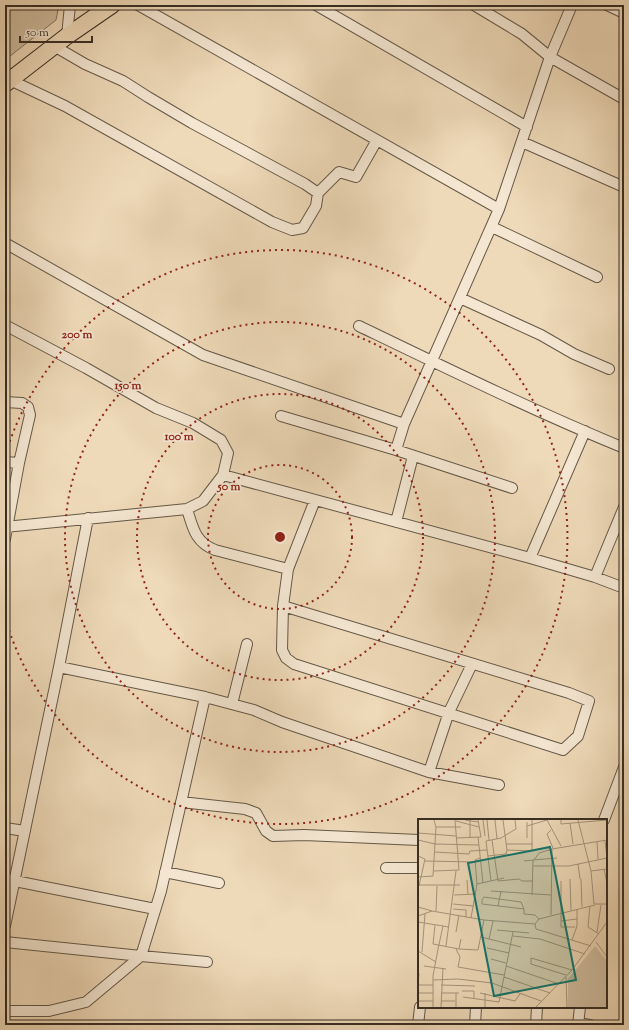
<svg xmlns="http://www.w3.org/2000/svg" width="629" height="1030" viewBox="0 0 629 1030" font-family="'Sorts Mill Goudy',serif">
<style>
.green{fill:#cfbc9f;stroke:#837461}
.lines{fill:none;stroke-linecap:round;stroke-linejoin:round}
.street-casing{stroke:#655848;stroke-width:12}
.primary-casing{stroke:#372d23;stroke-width:18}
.street{stroke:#f4e6d1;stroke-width:10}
.primary{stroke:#eed9b8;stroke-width:16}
.ring{fill:none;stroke:#8f2418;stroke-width:2;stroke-dasharray:2 4}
.inset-road{fill:none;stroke:#a5947c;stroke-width:1}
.view{fill:#0f766e;fill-opacity:0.15;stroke:#0f766e;stroke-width:2}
.inset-edge{fill:none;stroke:#372d23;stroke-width:2}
.centre{fill:#8f2418;stroke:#f4e6d1;stroke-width:2}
.ring-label{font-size:12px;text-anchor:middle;font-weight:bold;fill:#8f2418;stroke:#f4e6d1;stroke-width:3.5;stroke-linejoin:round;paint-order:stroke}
</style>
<rect width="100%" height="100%" fill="#eed9b8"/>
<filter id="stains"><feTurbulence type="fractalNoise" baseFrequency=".005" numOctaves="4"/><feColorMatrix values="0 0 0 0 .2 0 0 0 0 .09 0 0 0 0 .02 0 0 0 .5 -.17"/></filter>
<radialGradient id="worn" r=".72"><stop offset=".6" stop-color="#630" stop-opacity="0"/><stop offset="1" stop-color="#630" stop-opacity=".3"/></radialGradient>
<!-- green -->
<path class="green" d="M5,5H59L56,20L5,60Z"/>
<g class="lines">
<!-- street casing -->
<g class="street-casing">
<path id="street" d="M138,5L499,209
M316,5L527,127
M474,5L522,34L550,57L624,99
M607,5L624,13
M67,36L70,5
M10,80L65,106L272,222L292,230L303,228L316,206L318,193L305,184L192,123L148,97L123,81L85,64L54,46
M522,142L624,187
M318,193L339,172L356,177L377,140
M492,227L597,277
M5,243L203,355L404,424
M460,298L541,335L574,354L609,369
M5,325L86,368L156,408L193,423L221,440L228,453L223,475L203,501L187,509L5,527
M359,326C446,368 534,411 624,448
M5,402L22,403L28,407L30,415L19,463L5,539
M281,416L396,450L512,488
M396,450L404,424L499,209L550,57L572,5
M5,462L19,463
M223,475L530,558L595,577L624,588
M187,509C193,528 195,542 215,550L288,569L283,606L569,693L589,701L578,736L563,750L294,664L286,658L282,650L283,606
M396,522L413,456
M530,558L585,431
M288,569L315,500
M595,577L624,507
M59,667L205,697L254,710L282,722L429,772L499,785
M205,697L161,891L141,956L207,962
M232,704L247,644
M429,772L449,712L472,664
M181,802L245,809L256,813L266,831L273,836L304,835L419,840
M604,820L624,767
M5,828L25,831
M386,868H419
M165,872L219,883
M5,879L155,909
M5,926L59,667L88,518
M5,942L141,956
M5,1011H49L86,1002L141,956
M578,1023L590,1025
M418,1025L420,1007
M475,1025L476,1007
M536,1025L537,1007
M578,1025L580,1007"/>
</g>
<!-- primary casing -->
<g class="primary-casing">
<path id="primary" d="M5,84L67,36L112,5"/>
</g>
<!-- street -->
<use href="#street" class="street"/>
<!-- primary -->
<use href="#primary" class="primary"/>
</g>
<!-- distance rings -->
<g class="ring">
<circle cx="280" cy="537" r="72"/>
<circle cx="280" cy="537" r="143"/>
<circle cx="280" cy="537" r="215"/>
<path d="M6 453A287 287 0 1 1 6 621"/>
</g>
<!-- overview -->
<g transform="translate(418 819)">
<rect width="189" height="189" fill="#eed9b8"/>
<path d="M177,127L189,142V188H150V160Z" fill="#cfbc9f"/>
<path class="inset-road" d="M16,1L18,8H43M47,1L60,3M52,1V18M65,1L67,17M69,1L71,21M77,1L79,20M85,1L89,31M129,1L143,27M143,1V5L189,1M160,1L173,52L176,85H189M38,2L61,8M109,3V19M152,4L155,25M109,7L129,1M133,11L129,15L135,29M0,14L38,17M60,18L65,64M38,19L63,18L60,1M0,21L17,25L61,26M74,21L80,62L101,60L104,62H114M187,22L189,39M179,23L180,40M88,25H115M17,33L51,35L52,32L69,31M0,37L7,40L1,67M70,37L88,35L89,31L114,32V1M115,41L139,39M116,41L121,34L134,30M7,42L57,43M106,42L115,41L114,76M160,45L162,60M115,47H151L189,39M186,50L189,64M16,52L41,51L37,1M173,52L189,50M0,58L15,57L18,8M152,60L153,91M163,60L164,88M49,61L50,75M73,62L68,22L83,19L98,10L97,1M143,62V108H157M59,65L86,59M0,66H42M73,72L133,76M36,76L58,75M35,85L56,87M80,87L83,72M172,87L170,108L181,115M0,88L14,92M35,90L48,91V98M106,90L103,83L66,78L64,81V85L106,90V95L117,96L121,100M18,92L19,67M133,96L134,30L189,21M0,97L14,92L66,101L117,105M53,99L59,65L57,41L62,39M143,102L159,100M0,103L25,107M17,106L15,125L41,130L43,120M79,111L111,114M38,113L41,96M179,113L183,86M95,117L122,120L167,135M63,118L103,128M71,120L75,102M154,121L159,107V90M178,123L189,138M28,127L38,52M173,127L118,110L117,105L121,100L177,86M69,129L91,134M38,130L42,138L40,148L86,156M41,130L60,131L66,101M0,132L18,143M4,133L7,95M73,140L88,144M6,147L28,150M88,147L141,165M148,156L113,145V139L154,151M86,158L132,174M148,158L149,188M15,161L40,160L74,164L123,182M0,166H15M0,166L1,154M23,166L57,167M44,172H56V179M0,174H15M23,174H41M38,174V188M62,174L97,182L102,175M67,174V188M45,178L81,183L95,113M0,182H15M23,182H37M15,188V157L20,130L25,107L30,108M23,188L25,149M118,188L154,151L189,103"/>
<path class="view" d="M132,28L158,161L76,177L50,44Z"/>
<rect width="189" height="189" class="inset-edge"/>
</g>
<circle cx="280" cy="537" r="6" class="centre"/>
<g class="ring-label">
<text x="77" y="338">200 m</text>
<text x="128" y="389">150 m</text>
<text x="179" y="440">100 m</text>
<text x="229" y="490">50 m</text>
</g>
<!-- margin -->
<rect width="629" height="1030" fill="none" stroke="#eed9b8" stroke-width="20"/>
<rect x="6" y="6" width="617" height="1018" fill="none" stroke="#372d23" stroke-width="2"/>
<rect x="10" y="10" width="609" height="1010" fill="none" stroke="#372d23"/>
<!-- scale -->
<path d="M20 36v6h72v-6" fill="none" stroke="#372d23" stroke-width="2"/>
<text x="26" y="36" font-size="12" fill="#372d23" stroke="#f4e6d1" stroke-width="3" paint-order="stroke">50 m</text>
<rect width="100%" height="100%" filter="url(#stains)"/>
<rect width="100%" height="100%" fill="url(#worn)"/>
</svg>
